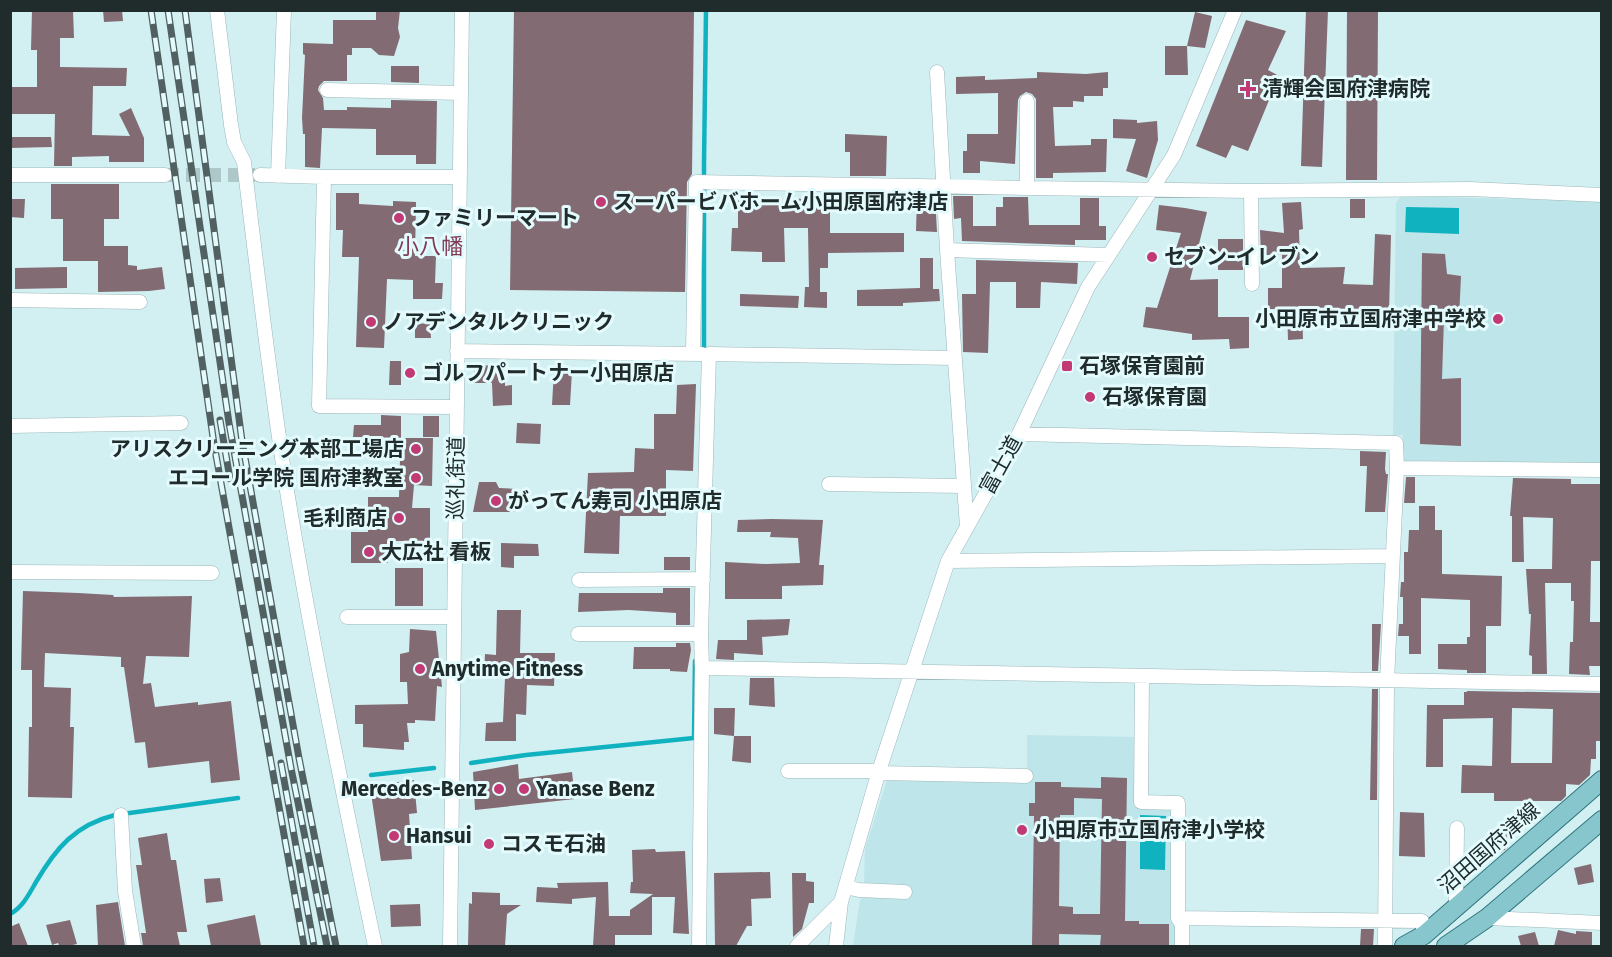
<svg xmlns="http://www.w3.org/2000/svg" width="1612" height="957" viewBox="0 0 1612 957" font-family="'Fira Sans','Noto Sans JP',sans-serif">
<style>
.built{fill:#bee5e9}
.water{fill:#11b2c0}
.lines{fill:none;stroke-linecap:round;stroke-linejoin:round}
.stream{stroke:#11b2c0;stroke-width:4.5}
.building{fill:#826b72;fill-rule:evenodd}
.minor-tunnel{stroke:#aec8ca;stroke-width:14;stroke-dasharray:14 7;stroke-linecap:butt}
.minor-casing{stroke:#9cb7ba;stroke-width:15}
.major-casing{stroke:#30777f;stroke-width:20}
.minor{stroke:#fff;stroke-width:14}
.major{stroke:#88c6cd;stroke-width:18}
.rail-casing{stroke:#516162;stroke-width:7}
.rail{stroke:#e4fbfd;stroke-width:4.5;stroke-dasharray:14;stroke-linecap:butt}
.poi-dot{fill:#c33974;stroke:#e4fbfd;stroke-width:2}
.labels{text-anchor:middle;stroke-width:6;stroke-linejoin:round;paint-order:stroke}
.poi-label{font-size:21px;font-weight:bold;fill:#202b2c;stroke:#e4fbfd;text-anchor:start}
.street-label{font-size:21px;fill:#202b2c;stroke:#e4fbfd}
.neighbourhood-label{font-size:22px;fill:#813c55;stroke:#e4fbfd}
</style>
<rect width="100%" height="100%" fill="#d2eff2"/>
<!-- built -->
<path class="built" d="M1401,196L1601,201V465L1402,462L1403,435H1393L1396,203Z
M1027,735L1139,737L1138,805L1169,806L1173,810L1172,922L1176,929L1175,946H853L860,900L866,894L864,883L865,849L891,768L1027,769Z"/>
<!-- water -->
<path class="water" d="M1406,207L1459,208V234L1405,232Z
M1140,815L1166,816L1165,870L1140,869Z"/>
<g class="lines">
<!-- stream -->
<path class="stream" d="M704,353V164L706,10
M471,763L526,755L694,738L695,661
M371,775L434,768
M10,914C23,907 29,894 36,882C56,848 75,825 115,815L238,798"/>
</g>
<!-- building -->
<path class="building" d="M32,10H73L74,38H60V67L127,68L126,86H93L92,135L130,136L119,114L131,108L144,138V162H109V156L72,157V166H54L55,114H10V87H37V50H31Z
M103,10H122L123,21L104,22Z
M376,10H400L398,28L400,37L394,56L379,55L371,48H352V55H347V81H324L319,86L318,90L323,98L324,110H347V107L391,108V100L437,101L436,164H416V155H376V129L322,128L320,168L305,167V134H303L302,118L305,55L303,54V43L333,44V20H376Z
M514,10H694L692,174L687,182L685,292L510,290Z
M1306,10H1328L1322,167L1301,166Z
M1347,10H1378L1377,180H1346Z
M1195,12L1212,16L1205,48L1187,46Z
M1246,20L1286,31L1268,70L1279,76L1248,151L1232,145L1226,158L1196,146Z
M1165,46H1187L1188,75H1165Z
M391,66H419V83L391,82Z
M1037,72L1086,74L1108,72V88H1103V96H1084V102L1073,101V107H1053L1055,146L1091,145V139H1107L1106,172L1053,173V178H1036V99L1032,94L1026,92L1020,96L1018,100L1015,164L980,161V173H963V151H967V134H998V93L956,94V77L985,76V80L1037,78Z
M1113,119L1137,120V123L1157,121L1158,140L1147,178L1126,171L1136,139L1113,138Z
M845,134L887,136L886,176H850V152H845Z
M10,137H51L52,147L10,148Z
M51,184H119V219H104V246H128V265L137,266V270L162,267L165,289L149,291L98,292V261H63V219H51Z
M336,193H359V204L393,206V201L416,202L415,256H436L435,283H443L442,299H413V280L387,279L384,348L356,347L359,257H342L343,230H336Z
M917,195L935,196L937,232L916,231Z
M953,196H973V226H996V207H1003V197H1028L1029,225H1080V198H1099V226H1106V240H1075V245L962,241L961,218L954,219Z
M752,197V202L789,203V198L830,201V233H904V252L828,253V268H820V292H827V308L804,307L805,287H809L808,228H784L785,262H762V252L731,251L732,228H738V198Z
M10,199H25L24,218L10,217Z
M1350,199H1365V218H1350Z
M1301,202L1303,229L1299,230L1300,268L1345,267L1343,284L1373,285L1375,234L1391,235L1389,313L1302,311L1303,339L1288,340L1287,309H1268V288H1282V255H1261L1260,230L1284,233L1282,203Z
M1159,205L1185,208L1207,212L1190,280L1218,279V317H1249V348L1230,349L1229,339L1192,340V334L1143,327L1146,307L1157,308L1181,233L1156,230Z
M1218,239H1243V270H1218Z
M1422,253L1445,254L1447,274L1461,276L1459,319L1444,318L1442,379L1461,378V446L1420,444Z
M920,258H933V289H939L940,301L903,303V306H857V290L920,288Z
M976,260L1078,263L1077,284L1041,282L1040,308H1016V282H990L988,353L963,352L962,294H976Z
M67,267V288L15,289V268Z
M740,294L799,296L798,308L740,306Z
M430,323L431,338H415V324Z
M390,361H401V385H389Z
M474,365L505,366V386L512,385V405L493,406L492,383H474Z
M554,370L572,371L570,405H552Z
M696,384L693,471L666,470V516H620L619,554L584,553L588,473L634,472L635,448L654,449V414H676L677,385Z
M381,415L401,416V438L353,437L354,425H381Z
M423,416H439V437H423Z
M517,423L541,424L540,444L516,443Z
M398,438H433L432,486L414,485L412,508H430V541H387L388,563H351V532H368V497H399L400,459H398Z
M1360,451L1386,452L1385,469L1386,474H1388L1385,512H1365L1367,466H1360Z
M1406,477H1415V503H1404Z
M1513,478L1571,479V484H1602V561H1591L1590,622H1602V666H1589L1590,675L1569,674L1570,642H1573L1574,601H1571V583H1545L1547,674H1532V656L1529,655L1531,614H1529L1526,569H1552L1553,518L1523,517L1524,562H1512V516H1510Z
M479,482H496L499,488L517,489V512H473Z
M1419,506H1435V530H1442V574L1502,576L1501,626H1486V673H1467V670L1438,669V644H1467V637H1470V600L1421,598V654H1409V636H1398L1399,624H1403V597H1400L1401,582H1404V552H1408L1409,530H1419Z
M772,519L823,520L819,565H824L823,585L782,586V599H725V562L766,564L800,563L798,538L770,537L771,532H737L738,520Z
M501,543L538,544L539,556H514V568L501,567Z
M664,557H690V570H664Z
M395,568H423V606H395Z
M663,588H690V625H676V613L629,610L578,612L579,593H663Z
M23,591L78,593L113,595L114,597L192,596L189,657L146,656L143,684L151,683L155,707L198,702V705L231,701L240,780L211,783L209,761L148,768L145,742L135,743L124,667H121V657L45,653L44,687L71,688L70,727H74L72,798L28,797L29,727H32V670H21Z
M497,610H521L520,653H555L554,686L527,685L526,715L516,714V741H485L486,723L503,722L505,678H484L485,654L496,655Z
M790,619L788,635L762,637L763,655L734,653V660L716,659L718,640H747V620Z
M1372,624H1381L1378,671H1372Z
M410,629L436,631L442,687L437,686L435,721L415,720V723H407L409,742H404V750L363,747V724H355V705L408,704L407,682H400V654L409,652Z
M676,643H690L691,650L687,672L670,671V669H633L634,647H676Z
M750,678H774L775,707L749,705Z
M1372,689H1378L1377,800H1370Z
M1467,691L1600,693L1601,741H1596V759H1591L1590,775L1579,785L1566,784V796L1561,801H1494V793H1461L1462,765L1492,766L1493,718L1443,719V767H1426L1427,705H1464V692H1467ZM1512,708L1553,709L1552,763H1511Z
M714,708H735L734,736L714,734Z
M734,736H751V763L732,761Z
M518,764L519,779L572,772L575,799L475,810L473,772Z
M1101,777L1127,778L1125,921H1139V924H1169V946H1100L1101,935L1059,934V946H1032L1034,816H1029V803H1035V782H1061V787L1101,788ZM1074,798L1102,799L1100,914H1073V907L1059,906L1060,815H1074Z
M414,780L417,813L409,814L412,859L381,861L370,786Z
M1400,812L1424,813L1425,857L1399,856Z
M167,833L171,860H176L187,932H177L180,946H143L141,933H146L136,865H142L138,838Z
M1493,833H1508V847L1501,853H1493Z
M655,849L656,852L685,851L689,934L673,933L675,897H652V935H615V946H593L596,897L572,899V904L536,902L537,887L558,888L557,883L608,882L609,916H630V910L653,894L630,893L631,882H633L632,850Z
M1591,864L1594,882L1578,885L1574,868Z
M770,872L771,898L751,899L752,926H747L736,946H715L714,873Z
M792,873H806V881L814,882V903H809L802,929L793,937Z
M220,878L223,901L206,903L204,879Z
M472,892L500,893V905H521L507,914L505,946H468L469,903L472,904Z
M118,902L125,946H98L96,905Z
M420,904L421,926L391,927L390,905Z
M255,915L261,946H211L207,925Z
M70,920L77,944L68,946H59L58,943L52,945L46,925Z
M19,923L28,946H10V927Z
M1361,929H1374L1373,946H1360Z
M1558,930L1576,934V931L1592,932V946H1554Z
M1535,932L1539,946H1521L1518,936Z"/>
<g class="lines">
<!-- minor-tunnel -->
<path class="minor-tunnel" d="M165,175H255"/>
<!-- minor casing -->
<g class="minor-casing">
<path id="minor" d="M217,10L231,125L234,142L244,162C257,272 270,382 287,491C312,644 343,795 375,946
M937,72L947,250L967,527
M327,90L461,93
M10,175H165
M260,175L324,177H460
M278,176L284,10
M324,177L319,406L457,407
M1027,188V101
M1251,191L1252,284
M947,250L1109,255
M10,300L140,302
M457,351L701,354
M693,354L696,182L1027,188L1251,191L1470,189L1602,195
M10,426L181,423
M1019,434L1396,443L1397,468L1602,470
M829,484L963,486
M948,561L1393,556
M10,572L212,573
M579,580L703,579
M347,617H454
M578,634H701
M702,668L701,634L709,354L954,358
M1142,676L1141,802L1178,803V918L1182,924V946
M788,771H879
M879,773L1026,776
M121,815L125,891L134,946
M846,887L859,890L905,892
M1456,907L1457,828
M1178,918L1422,921L1424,935
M1487,918L1602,923
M450,946L462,10
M699,946L702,668L1602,684
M797,946L841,902
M836,946L841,902L879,771L948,561L1019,434L1088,287L1174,155L1235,10
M1385,946L1387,681L1397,468"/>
</g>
<!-- major casing -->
<g class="major-casing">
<path id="major" d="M1404,946L1424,935L1602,780
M1446,946L1487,918L1602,820"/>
</g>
<!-- minor -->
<use href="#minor" class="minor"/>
<!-- major -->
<use href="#major" class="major"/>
<!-- rail casing -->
<g class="rail-casing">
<path id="rail" d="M151,10L214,444L304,946
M168,10L229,423L291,768L327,946
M185,10L242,441L299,758L336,946
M220,420L230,479
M281,763L314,946"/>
</g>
<!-- rail -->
<use href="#rail" class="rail"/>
</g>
<!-- markers -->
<g class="poi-dot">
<path d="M1245 80h6v6h6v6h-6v6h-6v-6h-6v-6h6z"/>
<circle cx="601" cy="202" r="6"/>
<circle cx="399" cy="218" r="6"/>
<circle cx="1152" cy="257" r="6"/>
<circle cx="1498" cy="319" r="6"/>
<circle cx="371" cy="322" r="6"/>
<rect x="1061" y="360" width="12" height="12" rx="3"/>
<circle cx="410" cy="373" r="6"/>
<circle cx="1090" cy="397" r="6"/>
<circle cx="416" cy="449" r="6"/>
<circle cx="416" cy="478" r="6"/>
<circle cx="496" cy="501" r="6"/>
<circle cx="399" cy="518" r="6"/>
<circle cx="369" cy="552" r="6"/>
<circle cx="420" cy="669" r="6"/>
<circle cx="499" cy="789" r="6"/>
<circle cx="524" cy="789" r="6"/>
<circle cx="1022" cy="830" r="6"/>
<circle cx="394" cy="836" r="6"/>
<circle cx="489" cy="844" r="6"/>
</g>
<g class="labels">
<!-- poi labels -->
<g class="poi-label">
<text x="1262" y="96">清輝会国府津病院</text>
<text x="613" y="209">スーパービバホーム小田原国府津店</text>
<text x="411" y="225">ファミリーマート</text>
<text x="1164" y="264">セブン-イレブン</text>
<text x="1486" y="326" text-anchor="end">小田原市立国府津中学校</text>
<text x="383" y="329">ノアデンタルクリニック</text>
<text x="1079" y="373">石塚保育園前</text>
<text x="422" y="380">ゴルフパートナー小田原店</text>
<text x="1102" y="404">石塚保育園</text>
<text x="404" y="456" text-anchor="end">アリスクリーニング本部工場店</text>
<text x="404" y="485" text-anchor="end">エコール学院 国府津教室</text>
<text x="508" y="508">がってん寿司 小田原店</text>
<text x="387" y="525" text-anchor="end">毛利商店</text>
<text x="381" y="559">大広社 看板</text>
<text x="432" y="676">Anytime Fitness</text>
<text x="487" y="796" text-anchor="end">Mercedes-Benz</text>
<text x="536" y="796">Yanase Benz</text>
<text x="1034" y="837">小田原市立国府津小学校</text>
<text x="406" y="843">Hansui</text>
<text x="501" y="851">コスモ石油</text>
</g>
<!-- street labels -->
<g class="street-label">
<text transform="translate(1001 465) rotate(-61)" y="7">富士道</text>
<text transform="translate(456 478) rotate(-89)" y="7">巡礼街道</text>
<text transform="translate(1489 848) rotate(-41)" y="7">沼田国府津線</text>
</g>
<!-- neighbourhood labels -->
<g class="neighbourhood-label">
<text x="430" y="254">小八幡</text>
</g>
</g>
<!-- border -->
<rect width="1612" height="957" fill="none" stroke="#202b2c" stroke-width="24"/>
</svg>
